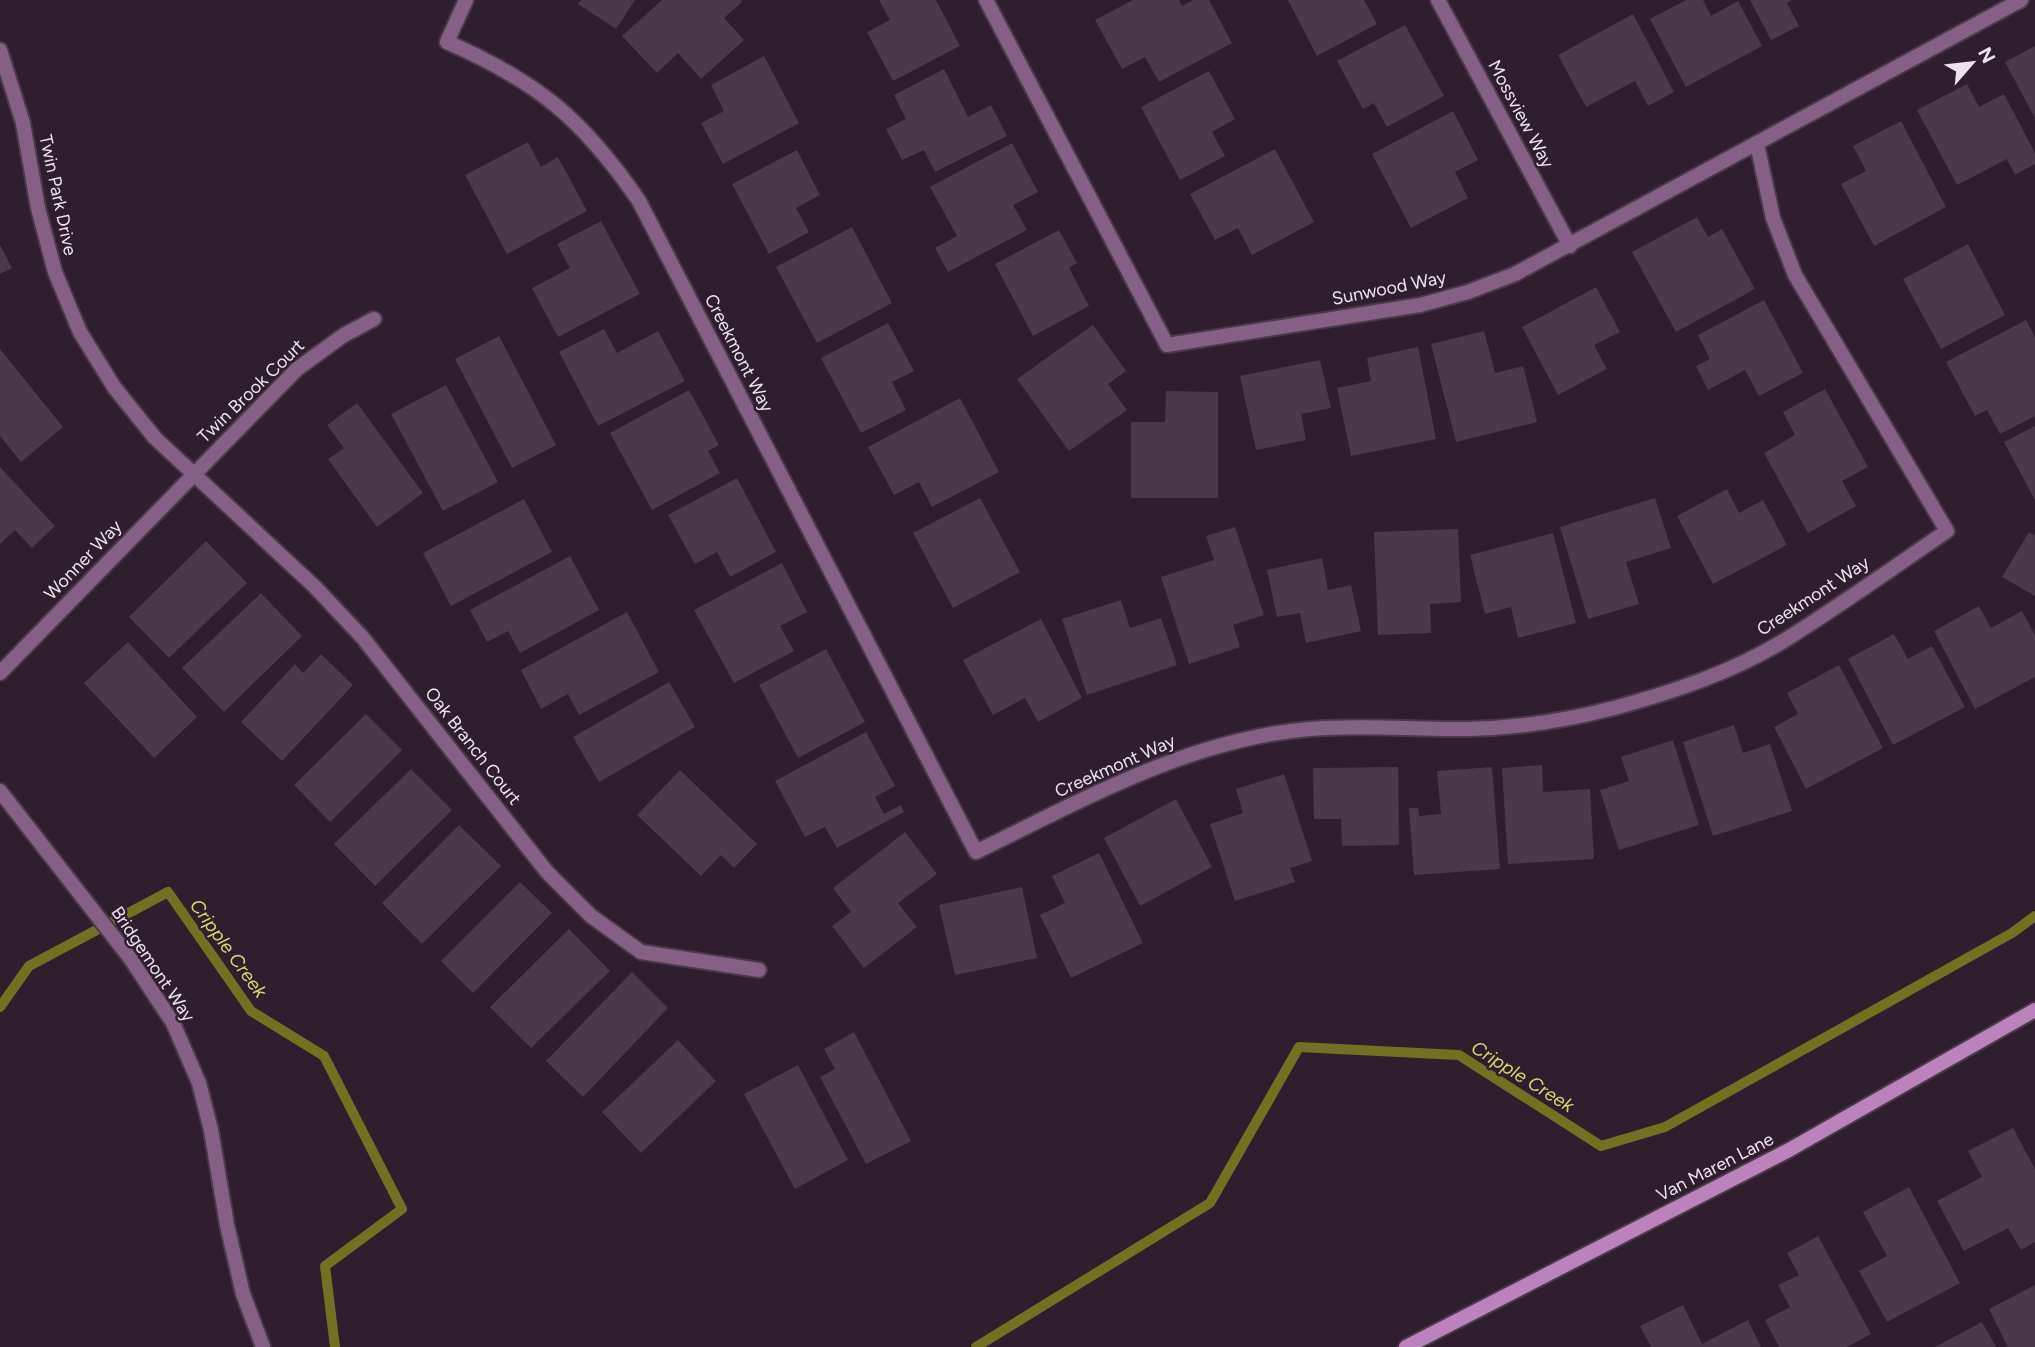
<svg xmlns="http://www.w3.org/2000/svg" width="2035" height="1347" viewBox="0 0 2035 1347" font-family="Figtree,sans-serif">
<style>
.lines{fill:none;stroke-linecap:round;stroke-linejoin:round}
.stream{stroke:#756f22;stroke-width:10}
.building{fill:#4a394a}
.street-casing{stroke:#493949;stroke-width:18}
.secondary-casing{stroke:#493949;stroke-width:18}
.street{stroke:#856085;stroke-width:14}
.secondary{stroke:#bc82bc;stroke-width:14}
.labels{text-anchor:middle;stroke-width:5;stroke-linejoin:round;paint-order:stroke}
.street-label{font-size:18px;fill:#ede2ed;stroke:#2e1e2e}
.water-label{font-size:19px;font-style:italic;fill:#dcd46c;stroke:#2e1e2e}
</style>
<rect width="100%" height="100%" fill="#2e1e2e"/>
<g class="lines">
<!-- stream -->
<path class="stream" d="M0,1007L29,966L168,892L251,1011L324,1056L402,1209L325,1266L335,1347
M976,1347L1210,1203L1299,1047L1459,1055L1601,1146L1665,1127L2012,933L2035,916"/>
</g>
<!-- building -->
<path class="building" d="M581,0H635L616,29L578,4Z
M662,0H741L742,2L724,18L744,40L701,79L678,53L657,73L622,36Z
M879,0H936L960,46L893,81L867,32L890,20Z
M1133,0H1179L1182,6L1193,0H1209L1232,43L1159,82L1145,57L1122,69L1095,20Z
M1288,0H1364L1377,24L1317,56Z
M1686,0H1703L1711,16L1738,1L1762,46L1686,87L1650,19Z
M1750,0H1792L1787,3L1799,26L1771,40Z
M1633,14L1674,92L1648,106L1635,81L1586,107L1558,55Z
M1405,25L1444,96L1387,127L1374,103L1363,109L1337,61Z
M2035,46V118L2005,62Z
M764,56L799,123L723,164L701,123L724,111L711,85Z
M944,69L968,117L991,105L1007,136L935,172L924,150L902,160L886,129L906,119L894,95Z
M1209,71L1235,119L1212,132L1225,156L1180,180L1141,107Z
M1967,84L1979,107L2004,94L2035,153V164L2015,175L2007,159L1957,185L1917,110Z
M1453,111L1478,160L1455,172L1468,198L1411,228L1372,154Z
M1901,121L1946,207L1874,246L1841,184L1866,171L1853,146Z
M528,142L541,167L558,157L587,211L507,254L465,175Z
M1012,143L1038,192L1013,205L1027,230L948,272L935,248L957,236L930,187Z
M1275,149L1314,222L1252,255L1238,228L1215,240L1190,194Z
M797,150L820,195L796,208L809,232L769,254L732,184Z
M1697,217L1708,237L1722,229L1755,289L1676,332L1632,252Z
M601,221L640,294L558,337L532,288L570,268L557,244Z
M852,227L892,303L817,343L776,267Z
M1059,230L1077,263L1069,268L1089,306L1033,336L995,264Z
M1968,244L2005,315L1941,349L1903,279Z
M0,245L12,268L0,274Z
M1596,287L1620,332L1594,345L1607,369L1558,395L1522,327Z
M1764,300L1803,373L1759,396L1745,370L1708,390L1696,366L1710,359L1698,335Z
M2026,320L2035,337V416L2000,434L1987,410L1975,416L1946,362Z
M888,323L914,371L892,382L906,410L861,433L821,358Z
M1093,325L1126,371L1108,384L1127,410L1069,451L1017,379Z
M604,329L617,353L658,331L685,381L598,426L559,352Z
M1484,331L1495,373L1523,366L1537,422L1456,442L1431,344Z
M499,336L556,445L512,468L455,359Z
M1418,347L1436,439L1351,456L1337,388L1371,381L1367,358Z
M0,349L63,427L21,462L0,436Z
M1320,360L1331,408L1301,414L1306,440L1256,450L1240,376Z
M446,385L498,482L443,511L391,414Z
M1825,389L1868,467L1842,481L1856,506L1808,533L1764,453L1795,435L1783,412Z
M689,390L719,445L708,451L720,473L652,510L610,433Z
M1166,391L1218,392V498H1131V422H1165Z
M960,398L999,472L932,507L919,482L894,495L868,447Z
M357,403L423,493L377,527L328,459L344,448L327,425Z
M2035,426V500L2004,442Z
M0,467L55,526L32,548L15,530L0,544Z
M737,478L776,552L730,577L717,552L695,564L668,515Z
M1727,489L1739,513L1763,500L1787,545L1713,584L1677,516Z
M980,498L1020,572L953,608L913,533Z
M1655,498L1671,548L1626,562L1639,604L1588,619L1560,527Z
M524,499L552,552L451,606L423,553Z
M1235,527L1264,615L1233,625L1240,647L1189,664L1161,577L1214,560L1206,536Z
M1458,529L1461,602L1430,604L1431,633L1378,635L1374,532Z
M2029,532L2035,536V596L2002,577Z
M1553,533L1576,623L1518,638L1511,607L1485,614L1470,555Z
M206,541L247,583L169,658L129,617Z
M570,556L599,610L520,653L508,631L487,642L470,610Z
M1322,558L1328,590L1351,585L1361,631L1306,643L1300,613L1277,617L1267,570Z
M782,563L807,612L780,626L794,651L734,683L694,610Z
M261,593L302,636L224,712L182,668Z
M1121,600L1130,628L1161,618L1177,665L1087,695L1062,619Z
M1979,606L1991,628L2022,611L2035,635V677L1975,709L1934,631Z
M627,612L659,672L579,715L568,694L541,709L521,670Z
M1041,619L1082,698L1038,722L1025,698L993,715L963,660Z
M1894,634L1908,659L1932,646L1965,707L1893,745L1848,659Z
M128,642L197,717L154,758L84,683Z
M826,649L865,722L798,758L759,685Z
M321,654L353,685L282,761L241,722L295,664L303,673Z
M1839,665L1883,748L1806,789L1774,727L1798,714L1787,693Z
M669,682L695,727L599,782L573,737Z
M366,714L402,750L330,822L294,785Z
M1734,725L1743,753L1770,744L1792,811L1713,836L1683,742Z
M866,732L895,786L875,797L884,814L901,805L904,812L837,848L825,827L805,837L775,781Z
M1673,740L1699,825L1619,850L1600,790L1629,781L1621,757Z
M1542,765L1543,792L1590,789L1594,859L1508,864L1502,768Z
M1398,767L1399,845L1342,846L1341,819H1314L1313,768Z
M1492,767L1500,869L1414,875L1409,808H1418L1419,816L1441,814L1437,771Z
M411,769L452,810L375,886L334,844Z
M680,770L757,844L734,868L721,855L701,876L637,815Z
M1284,774L1312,861L1290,868L1295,882L1235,901L1210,824L1243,813L1236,789Z
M1176,799L1212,867L1140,906L1104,838Z
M459,825L501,866L422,944L382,903Z
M905,832L937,874L898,903L917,927L864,968L832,926L851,912L833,888Z
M1099,853L1143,943L1071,978L1040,915L1065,903L1052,876Z
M520,882L552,913L473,993L441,961Z
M1022,887L1037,958L955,975L939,905Z
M569,929L610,971L531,1048L490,1007Z
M632,972L668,1008L583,1097L546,1061Z
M854,1032L911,1141L866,1164L820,1077L835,1069L824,1049Z
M678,1040L716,1081L641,1153L602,1112Z
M798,1065L848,1160L795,1189L744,1094Z
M2013,1128L2035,1169V1242L2021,1250L2008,1228L1964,1251L1937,1201L1982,1177L1968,1151Z
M1909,1187L1960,1283L1887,1322L1859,1271L1887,1256L1863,1212Z
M1818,1236L1871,1334L1847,1347H1779L1765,1320L1790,1307L1778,1285L1799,1275L1787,1253Z
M2035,1285V1347H2008L1989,1309Z
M1683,1305L1702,1344L1748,1320L1761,1347H1651L1640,1326Z
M1982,1322L1996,1347H1935Z"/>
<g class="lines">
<!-- street casing -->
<g class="street-casing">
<path id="street" d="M466,0L447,42C538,82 583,119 639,201L976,852C1083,800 1189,739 1310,729C1362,724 1416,730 1468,729C1517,728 1568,720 1614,708C1673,692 1733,672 1785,640C1841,605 1894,567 1947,531L1795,275L1773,218L1757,144
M986,0L1167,345L1420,305L1468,292L1515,274L2021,0
M1438,0L1570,246
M0,50L23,123L38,208L55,272L80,332L114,387L155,438L315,587L363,638L547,872L591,916L641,952L759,970
M0,673L297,369L344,335L374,319
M0,791L130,958L173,1023L199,1083L211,1130L227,1225L243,1294L263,1347"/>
</g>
<!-- secondary casing -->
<g class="secondary-casing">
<path id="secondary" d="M1406,1347L1789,1150L2035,1010"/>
</g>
<!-- street -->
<use href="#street" class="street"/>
<!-- secondary -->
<use href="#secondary" class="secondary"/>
</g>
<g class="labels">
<!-- street labels -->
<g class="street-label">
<text transform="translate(1521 114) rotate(62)" y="6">Mossview Way</text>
<text transform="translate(58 195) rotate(78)" y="6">Twin Park Drive</text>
<text transform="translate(1389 288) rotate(-11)" y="6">Sunwood Way</text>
<text transform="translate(739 353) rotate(63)" y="6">Creekmont Way</text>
<text transform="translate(251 391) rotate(-44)" y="6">Twin Brook Court</text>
<text transform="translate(83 560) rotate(-46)" y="6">Wonner Way</text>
<text transform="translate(1813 596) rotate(-33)" y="6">Creekmont Way</text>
<text transform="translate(473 746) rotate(52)" y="6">Oak Branch Court</text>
<text transform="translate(1115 766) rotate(-24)" y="6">Creekmont Way</text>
<text transform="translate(153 964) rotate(56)" y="6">Bridgemont Way</text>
<text transform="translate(1715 1167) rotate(-27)" y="6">Van Maren Lane</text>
</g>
<!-- water labels -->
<g class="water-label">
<text transform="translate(229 948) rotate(54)" y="7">Cripple Creek</text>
<text transform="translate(1523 1076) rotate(32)" y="7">Cripple Creek</text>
</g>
</g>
<!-- north arrow -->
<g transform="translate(1972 63) rotate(62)" stroke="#2e1e2e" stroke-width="5" paint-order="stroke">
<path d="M0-5L12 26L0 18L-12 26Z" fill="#ede2ed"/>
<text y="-10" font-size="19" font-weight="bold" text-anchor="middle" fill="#ede2ed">N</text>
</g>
</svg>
